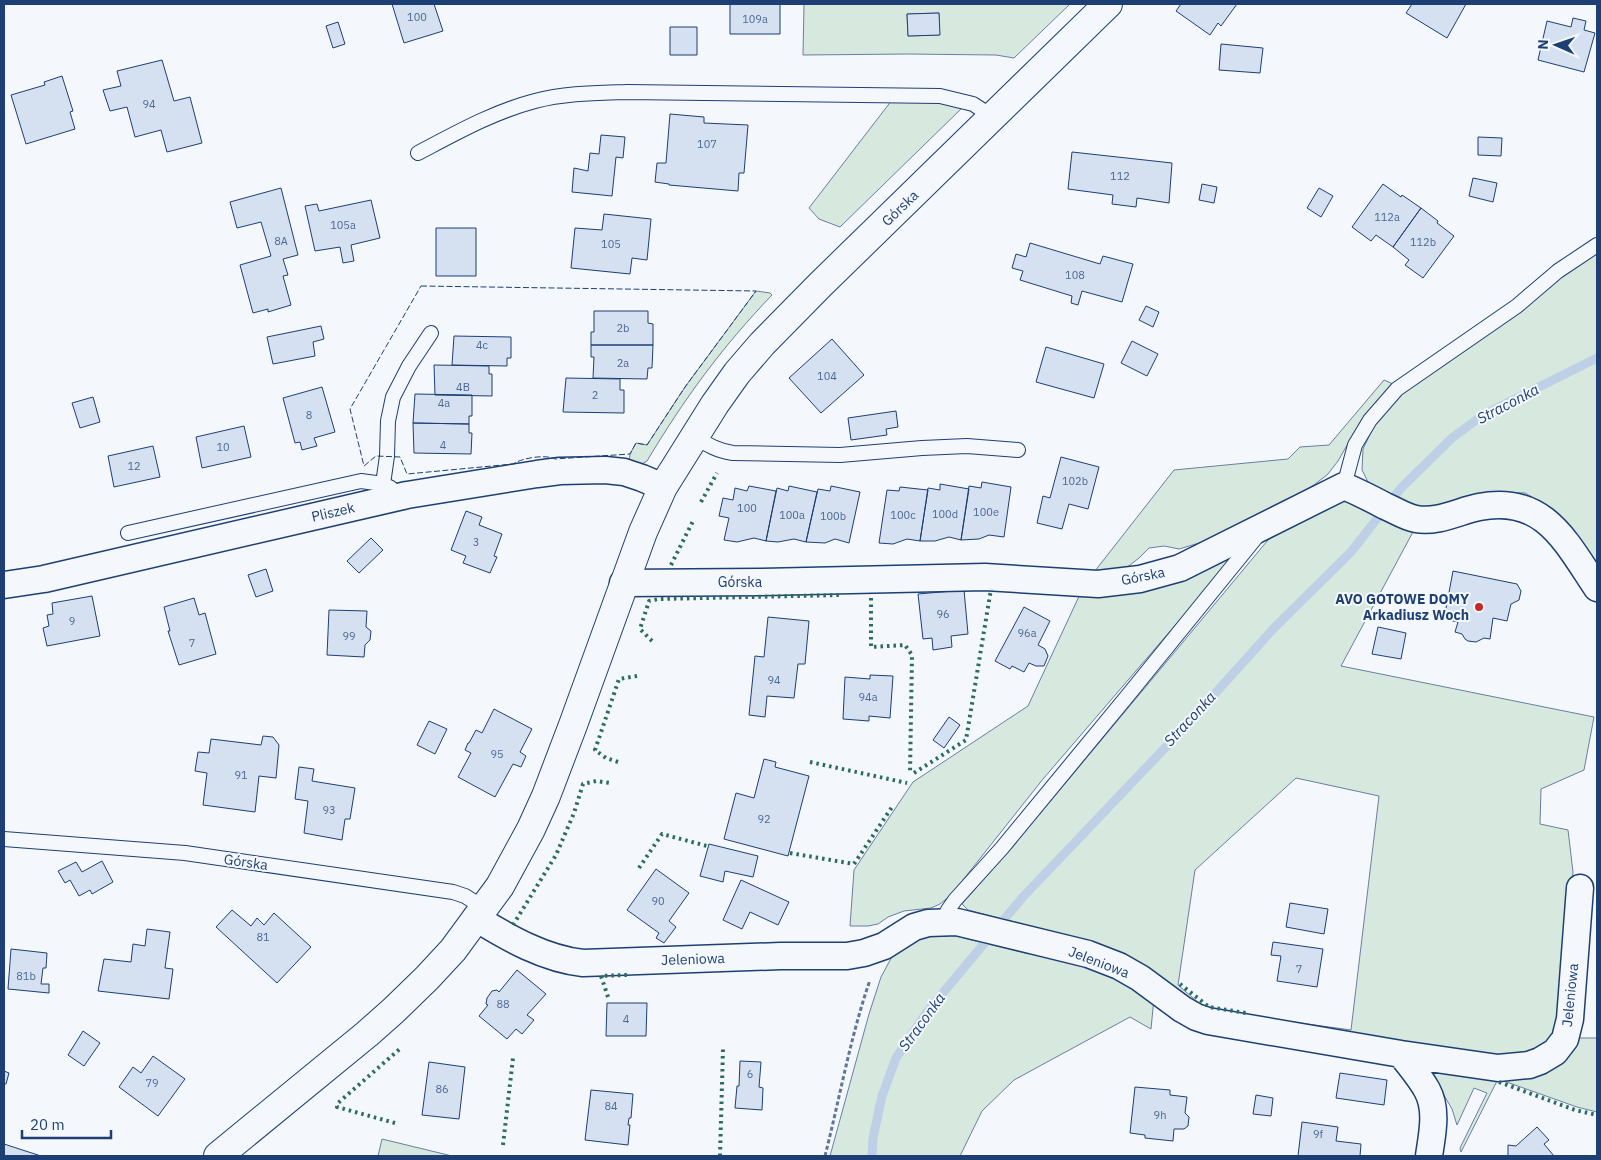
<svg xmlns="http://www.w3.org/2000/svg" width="1601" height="1160" viewBox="0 0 1601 1160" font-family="'IBM Plex Sans',sans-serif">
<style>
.green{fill:#d7e8df;stroke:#687fa3;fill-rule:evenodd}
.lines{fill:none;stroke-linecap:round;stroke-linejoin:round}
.stream{stroke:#bed0e5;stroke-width:9}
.building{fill:#d5e0f0;stroke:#1d3f73}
.lane-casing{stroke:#1d3f73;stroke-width:16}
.street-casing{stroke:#1d3f73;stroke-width:29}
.secondary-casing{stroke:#1d3f73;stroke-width:30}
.path{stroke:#5e769c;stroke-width:3;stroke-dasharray:4 2.5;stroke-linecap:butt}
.lane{stroke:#f4f7fb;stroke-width:14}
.street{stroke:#f4f7fb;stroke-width:26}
.secondary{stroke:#f4f7fb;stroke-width:28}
.hedge{stroke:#2c6c60;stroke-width:4;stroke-dasharray:2.5 4;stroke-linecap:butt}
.fence{stroke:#1d3f73;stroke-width:1;stroke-dasharray:6 2.5;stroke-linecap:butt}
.poi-dot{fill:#c62828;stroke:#f4f7fb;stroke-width:2}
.labels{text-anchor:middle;stroke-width:4;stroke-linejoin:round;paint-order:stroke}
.number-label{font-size:11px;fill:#4b6792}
.street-label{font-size:14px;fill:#1d3f73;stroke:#f4f7fb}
.poi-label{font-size:14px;font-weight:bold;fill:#1d3f73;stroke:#f4f7fb;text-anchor:end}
.water-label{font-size:15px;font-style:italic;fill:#1d3f73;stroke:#f4f7fb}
</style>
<rect width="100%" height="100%" fill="#f4f7fb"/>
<!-- green -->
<path class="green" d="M804,4H1070L1014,58L996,55L908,54L803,55ZM939,13V35L908,36L907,14Z
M892,100L944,102L962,108L840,227L819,219L809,208Z
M1597,252V573L1539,501L1525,493L1496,492L1434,509L1413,510L1371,488L1362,470L1363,449L1375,424L1401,393L1563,274Z
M756,291L770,293L772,295C722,347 684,399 647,461L640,465L629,463L630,454L636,443L647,445L685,387Z
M1384,380L1393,384L1362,419L1338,461L1328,474L1314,485L1223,536L1179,549L1164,546L1149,548L1139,558L1121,572L1091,576L1174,470L1288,459L1300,447L1329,445Z
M1342,500L1355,501L1370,505L1414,530L1341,666L1594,717L1584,770L1541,789L1540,824L1568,830L1573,872L1563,1011L1556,1036L1530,1057L1513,1060H1495L1273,1027L1270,1025L1271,1019L1351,1030L1379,796L1296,778L1195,870L1178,985L1207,1010L1246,1015V1019H1228L1204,1013L1190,1005L1129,962L1106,953L1076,943L1041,929L968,910L962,904L1008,852L1268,540L1296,521Z
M1228,555L1233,558L1043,779L951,895L940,904L931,908L904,911L888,917L878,924L868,926H850L854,870L913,782L1028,706L1081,592Z
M921,933H943L1029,954L1035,949L1082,959L1154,998L1151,1029L1130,1017L1014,1080L982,1111L960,1156H830L869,1014L881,977L896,949Z
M1576,1038H1597V1112L1577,1107L1498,1079L1461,1152L1460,1148L1487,1093L1474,1088L1457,1125L1452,1109L1427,1066L1472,1071Z
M382,1139L452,1156H378Z"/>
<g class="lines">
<!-- stream -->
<path class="stream" d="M872,1156L873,1138L882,1096L896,1058L927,1012L1022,898L1183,729L1275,627L1351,552L1401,488L1452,438L1483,415L1597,358"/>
</g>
<!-- building -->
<path class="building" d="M392,4H434L443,31L404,43Z
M730,4H780V34H730Z
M1181,4H1237L1221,26L1218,23L1210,35L1176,11Z
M1412,4H1466L1447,38L1406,13Z
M939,13L940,35L908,36L907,14Z
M1573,18L1586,21L1584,30L1595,33L1584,72L1538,60L1547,21L1571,27Z
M338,22L345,44L333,48L326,26Z
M670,27H697V55H670Z
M1221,44L1263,48L1260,73L1219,70Z
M162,60L174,101L190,97L202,143L167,152L161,130L135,137L127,107L110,111L103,90L121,86L117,71Z
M62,76L73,111L70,112L75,129L26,144L11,95L45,85L44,82Z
M670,114L704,117V123L748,125L744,173H739L738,191L669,185V184L655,182L657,163H666Z
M601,135L625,137L623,158L616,157L612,196L572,192L574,168L588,171L590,153L599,154Z
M1478,137L1502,138L1501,156L1478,155Z
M1072,152L1172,163L1169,203L1137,198L1136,207L1112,204L1113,195L1068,189Z
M1473,178L1497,183L1493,202L1469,196Z
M1202,184L1217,187L1214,203L1199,200Z
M1383,184L1401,197L1402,195L1421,208L1393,247L1376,235L1371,241L1352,227Z
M281,188L298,255L283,259L288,275L283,276L291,305L268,312V309L253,313L240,265L271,256L261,222L237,228L230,202Z
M1319,188L1333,196L1321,217L1307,208Z
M371,200L380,238L351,245L354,261L343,263L340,247L315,251L305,206L317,204L319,211Z
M1421,208L1438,221L1437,223L1454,236L1423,278L1405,265L1409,260L1393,247Z
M604,214L651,219L647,260L632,258L630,274L571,268L575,228L602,230Z
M436,228H476V276H436Z
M1030,243L1100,264L1103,256L1133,264L1122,302L1082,291L1078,305L1071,303L1072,296L1020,280L1023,271L1012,268L1016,254L1026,257Z
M1146,306L1159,312L1153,327L1139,320Z
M594,311H648V323L653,324V345H591V332H594Z
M321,326L324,339L313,342L315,356L273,364L267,337Z
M454,336L511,337V358H507V366L452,365Z
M832,339L864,375L821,413L789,378Z
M1132,341L1158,354L1147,376L1121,363Z
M591,345H653L652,368H648L647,379L593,378L594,357H591Z
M1046,347L1104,364L1094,398L1036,382Z
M434,365L489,366V374H492V396L435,395Z
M566,378L620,379V390H624V413L563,412Z
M322,387L335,432L314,438L317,446L302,450L300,442L295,443L283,398Z
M415,394L472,395V416H469V424L413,423Z
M93,397L100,422L80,428L72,403Z
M896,411L898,427L886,429L887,435L851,440L848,418Z
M413,423L469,424V433H472L471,454L414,453Z
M244,426L251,457L202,468L196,437Z
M153,446L160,477L114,487L108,456Z
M1061,457L1099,467L1088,509L1069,504L1062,529L1037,523L1043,496L1050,498Z
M982,482L1011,487L1004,537L989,535L979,539L961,540L969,486L981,488Z
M940,484L969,489L961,540L949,537L935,541H920L928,488L940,490Z
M749,486L776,491L766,541L754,538L737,542L724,540L729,518L719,516L723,498L733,500L735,488L747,491Z
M789,486L817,492L806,542L794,539L778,542L766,541L777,488L788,491Z
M831,486L860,492L849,543L835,539L825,543L806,542L818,489L830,491Z
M900,487L928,490L920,541L907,539L893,544L879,543L887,490L899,491Z
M466,511L482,517L479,525L502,534L494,556L497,557L490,573L463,563L466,556L451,550Z
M371,538L383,550L359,573L347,561Z
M266,569L273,591L256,597L248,575Z
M1453,571L1517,584L1521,591L1519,600L1511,604L1507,621L1493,618L1490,639L1484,638L1476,642L1468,641L1465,639L1462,634L1455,632L1458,622L1444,619Z
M964,590L968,634L951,636L952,647L933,650L932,638L923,639L918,594Z
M92,596L100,636L47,646L43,628L49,626L47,615L53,614L52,603Z
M194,598L199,615L205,613L216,654L179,665L168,631H170L164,607Z
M1024,607L1050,621L1038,645L1045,649L1048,656L1044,666H1036L1029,663L1024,672L1012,666L1010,669L995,661Z
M329,610L367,611L366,627L371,631L370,640L365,645L364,657L327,655Z
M768,617L809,621L805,664H798L794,698L767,696L765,717L749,715L755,656L764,657Z
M1378,627L1406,633L1401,659L1372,654Z
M870,675L893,676L890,718L869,716V721L843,719L845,677L870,679Z
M494,709L532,729L520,752L526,756L521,767L513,764L495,797L458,777L471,753L465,750L468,743H469L476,730L482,733Z
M949,717L960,725L944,748L933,740Z
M429,721L447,729L435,754L417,745Z
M263,736L273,737L279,745L276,778L259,776L255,812L203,805L207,773L195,771L198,752L209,753L211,739L261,745Z
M764,759L776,762L775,767L809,776L788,856L724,839L736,793L754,798Z
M299,767L314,769L312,781L355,788L350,819H345L342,840L304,833L308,801L295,799Z
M709,844L758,856L753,877L725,871L723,882L700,876Z
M102,861L113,882L92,894L90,890L79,896L70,880L65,883L58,871L76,862L82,872Z
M656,869L689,893L669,921L676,927L664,943L656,938L659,933L627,910Z
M741,880L789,902L778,925L750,912L742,929L723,920Z
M1290,903L1328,909L1324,934L1286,927Z
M232,910L251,926L257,918L264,925L274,913L311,947L277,983L216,927Z
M147,929L170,932L165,968L173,969L169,999L98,991L104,959L131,962L133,944L145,946Z
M1273,942L1323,949L1317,987L1277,981L1281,956L1271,955Z
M11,949L47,953L46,968H43L41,984H49V993L8,989Z
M517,970L546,994L527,1015L534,1020L522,1034L516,1029L507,1039L479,1016L488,1005L486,1004L487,998L492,991L497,990L499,992Z
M607,1003H647L646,1036H606Z
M83,1031L100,1043L84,1066L68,1055Z
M153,1056L185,1079L158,1116L119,1087L133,1067L141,1073Z
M740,1061L761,1062L759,1087L763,1088L762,1110L735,1108L737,1086H739Z
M429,1062L465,1067L459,1119L422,1115Z
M4,1071L9,1073L6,1084H4Z
M1340,1073L1387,1080L1384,1105L1336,1098Z
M1135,1087L1170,1090V1095L1187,1097L1185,1113L1189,1117L1188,1126L1184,1129H1174L1173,1141L1145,1138V1135L1130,1133Z
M591,1090L633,1094L631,1118H629L628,1125H630L628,1145L585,1140Z
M1256,1095L1273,1098L1271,1116L1253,1114Z
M1302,1122L1338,1127L1336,1141L1361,1144L1360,1156H1298Z
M1537,1127L1549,1140L1544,1144L1554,1156H1508V1145L1516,1146Z
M4,1144L41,1156H4Z"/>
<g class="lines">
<!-- lane casing -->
<g class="lane-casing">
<path id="lane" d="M418,153C456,133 493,112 535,101C565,93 597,93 627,92L940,96L973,104L993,117
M694,436C707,445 718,451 733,453L840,455L922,448L967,446L1018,450
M1344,486L1355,445L1370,420L1397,389L1517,306L1558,271L1597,245
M391,488L383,484L387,456L388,421L393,397L409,366L431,333
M128,533L361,481L383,484
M4,839L185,853L453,892L465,896L484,908
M943,921L948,910L955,900L1002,848L1129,694L1258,535"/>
</g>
<!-- street casing -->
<g class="street-casing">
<path id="street" d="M623,583L761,582L985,577L1098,584L1140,579L1180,568L1344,486C1358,492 1372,499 1385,506C1395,510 1405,517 1416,519C1438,523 1459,511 1479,507C1544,494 1566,542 1597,588
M4,585L44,579L407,495L537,474L560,471L605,470L624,472L642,478L663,487
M476,918C508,938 545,959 583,963L781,956H847L864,953L884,946L914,927L928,923L957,922L1088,954L1119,966L1140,978L1182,1009L1196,1017L1208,1021L1401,1054L1498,1068L1529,1065L1540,1061L1555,1052L1565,1039L1570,1019L1580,888
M1401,1054C1410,1066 1420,1077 1427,1090C1438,1110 1432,1135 1429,1156"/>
</g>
<!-- secondary casing -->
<g class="secondary-casing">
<path id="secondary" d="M218,1156L367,1034L393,1011L427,978L453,950L500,886L531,829L546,796L573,725L643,532L663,487L715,404L737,373L762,344L820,285L1108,4"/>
</g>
<!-- path -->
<path class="path" d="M825,1156C840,1097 850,1038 870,980"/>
<!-- lane -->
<use href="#lane" class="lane"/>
<!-- street -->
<use href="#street" class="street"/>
<!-- secondary -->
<use href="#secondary" class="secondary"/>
<!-- hedge -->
<path class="hedge" d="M701,502L717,473
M671,565L694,519
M871,598V647L905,645L912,655L910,773
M652,641L640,629L649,601L659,599L841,595
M618,762L606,758L595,750L619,679L637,676
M810,762L907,783
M914,773L966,740L991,589
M790,853L854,864L892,807
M639,868L662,834L707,846
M513,925L556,855L574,813L583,784L596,781L610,783
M1180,984L1209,1007L1246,1013
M608,997L601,976L627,975
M1499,1082L1575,1110L1597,1115
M395,1123L337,1107L338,1103L402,1047
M503,1145L513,1058
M720,1156L723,1049"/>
<!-- fence -->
<path class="fence" d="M421,286L756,291L685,387L647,445L636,443L630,454L555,459C545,454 522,458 513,464L407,474L400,457L376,456L364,466L350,409Z"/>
</g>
<!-- markers -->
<circle class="poi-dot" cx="1479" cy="607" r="5"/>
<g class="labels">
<!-- number labels -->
<g class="number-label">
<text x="417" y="21">100</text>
<text x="755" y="23">109a</text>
<text x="149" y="108">94</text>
<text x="707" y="148">107</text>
<text x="1120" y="180">112</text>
<text x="1387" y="221">112a</text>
<text x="343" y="229">105a</text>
<text x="281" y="245">8A</text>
<text x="1423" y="246">112b</text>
<text x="611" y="248">105</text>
<text x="1075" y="279">108</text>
<text x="623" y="332">2b</text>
<text x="482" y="349">4c</text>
<text x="623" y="367">2a</text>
<text x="827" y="380">104</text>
<text x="463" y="391">4B</text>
<text x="595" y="399">2</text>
<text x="444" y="407">4a</text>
<text x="309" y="419">8</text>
<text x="443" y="449">4</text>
<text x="223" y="451">10</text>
<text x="134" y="470">12</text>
<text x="1075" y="485">102b</text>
<text x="747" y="512">100</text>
<text x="986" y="516">100e</text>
<text x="945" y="518">100d</text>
<text x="792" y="519">100a</text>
<text x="903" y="519">100c</text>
<text x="833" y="520">100b</text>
<text x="476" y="546">3</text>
<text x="943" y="618">96</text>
<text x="72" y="625">9</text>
<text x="1027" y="637">96a</text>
<text x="349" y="640">99</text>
<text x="192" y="647">7</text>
<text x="774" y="684">94</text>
<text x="868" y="701">94a</text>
<text x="497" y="758">95</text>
<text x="241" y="779">91</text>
<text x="329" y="814">93</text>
<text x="764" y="823">92</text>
<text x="658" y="905">90</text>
<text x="263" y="941">81</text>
<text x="1299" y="973">7</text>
<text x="26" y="980">81b</text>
<text x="503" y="1008">88</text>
<text x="626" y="1023">4</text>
<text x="750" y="1078">6</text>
<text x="152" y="1087">79</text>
<text x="442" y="1093">86</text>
<text x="611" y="1110">84</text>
<text x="1160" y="1119">9h</text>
<text x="1318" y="1138">9f</text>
</g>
<!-- street labels -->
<g class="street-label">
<text transform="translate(900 208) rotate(-44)" y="5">Górska</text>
<text transform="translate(333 512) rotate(-13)" y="5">Pliszek</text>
<text transform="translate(1143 576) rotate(-11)" y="5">Górska</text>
<text x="740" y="587">Górska</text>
<text transform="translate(246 862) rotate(8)" y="5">Górska</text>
<text transform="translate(693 959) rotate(-2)" y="5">Jeleniowa</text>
<text transform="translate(1099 962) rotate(21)" y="5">Jeleniowa</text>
<text transform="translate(1570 995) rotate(-84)" y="5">Jeleniowa</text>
</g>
<!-- poi labels -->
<g class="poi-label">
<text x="1469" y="604">AVO GOTOWE DOMY<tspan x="1469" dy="16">Arkadiusz Woch</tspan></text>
</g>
<!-- water labels -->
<g class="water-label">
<text transform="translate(1508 404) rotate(-28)" y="5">Straconka</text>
<text transform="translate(1190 719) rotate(-47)" y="5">Straconka</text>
<text transform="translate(922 1022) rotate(-54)" y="5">Straconka</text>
</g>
</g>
<!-- border -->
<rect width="1601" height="1160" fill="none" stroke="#1d3f73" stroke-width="10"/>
<!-- north arrow -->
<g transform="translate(1556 45) rotate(272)" stroke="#f4f7fb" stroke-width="4" paint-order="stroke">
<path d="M0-4L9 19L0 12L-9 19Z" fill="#1d3f73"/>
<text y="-8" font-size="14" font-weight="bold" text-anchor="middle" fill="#1d3f73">N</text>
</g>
<!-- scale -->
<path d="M22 1130v8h89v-8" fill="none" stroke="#1d3f73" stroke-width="2.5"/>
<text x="30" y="1130" font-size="15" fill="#1d3f73" stroke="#f4f7fb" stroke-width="4" paint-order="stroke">20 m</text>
</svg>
